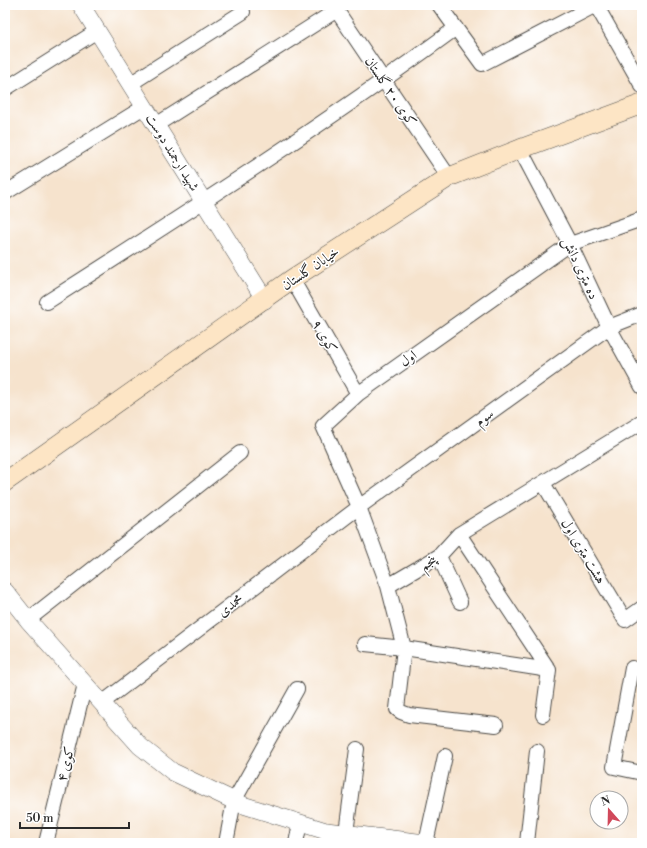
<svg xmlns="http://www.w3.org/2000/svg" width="647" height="848" viewBox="0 0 647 848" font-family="'Libre Bodoni',Amiri,serif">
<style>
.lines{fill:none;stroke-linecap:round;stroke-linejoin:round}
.minor-casing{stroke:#494743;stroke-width:16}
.tertiary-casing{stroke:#494743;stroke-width:18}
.secondary-casing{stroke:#494743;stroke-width:20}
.minor{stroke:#fff;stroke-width:14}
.tertiary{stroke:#fff;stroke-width:17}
.secondary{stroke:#fde5c5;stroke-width:19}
.labels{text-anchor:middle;stroke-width:3;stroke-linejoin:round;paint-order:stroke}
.street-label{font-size:14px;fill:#2b2b2b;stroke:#fff}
</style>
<rect width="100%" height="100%" fill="#fff"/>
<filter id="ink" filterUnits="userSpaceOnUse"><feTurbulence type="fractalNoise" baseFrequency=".025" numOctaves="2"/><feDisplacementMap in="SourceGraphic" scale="8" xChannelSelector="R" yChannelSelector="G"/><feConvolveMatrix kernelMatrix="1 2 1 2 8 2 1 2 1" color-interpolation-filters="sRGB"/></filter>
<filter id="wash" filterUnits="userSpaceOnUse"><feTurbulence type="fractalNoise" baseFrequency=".012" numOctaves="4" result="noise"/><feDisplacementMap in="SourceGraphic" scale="16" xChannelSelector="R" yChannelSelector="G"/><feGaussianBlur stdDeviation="0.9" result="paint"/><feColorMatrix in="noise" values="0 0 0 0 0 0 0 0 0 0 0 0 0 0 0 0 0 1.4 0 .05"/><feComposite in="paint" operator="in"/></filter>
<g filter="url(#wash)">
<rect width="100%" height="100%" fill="#f6e3cd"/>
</g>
<g filter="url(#ink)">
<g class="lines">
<!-- minor casing -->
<g class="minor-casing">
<path id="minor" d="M333,5L449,177
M439,5L482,64L596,5
M596,5L642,86
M130,84L243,12
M5,89L97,31
M156,125L337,10
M520,149L570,244L609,327L642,387
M5,193L144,107
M292,279L358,394
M47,302C185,214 324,125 456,28
M543,483L625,620L642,608
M459,534L549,670L543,715
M439,556L460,602
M388,586L439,556L459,534L642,422
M28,620L240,453
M365,644L404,648L397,709L401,712L409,715L496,725
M632,668L614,767L642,773
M549,670L404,648L388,586L359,507L323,426L358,394L570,244L642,219
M102,703L359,507L609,327L642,314
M346,833L357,749
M46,843L85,684
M226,843L234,801L297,689
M296,843L300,823
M426,843L445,756
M527,843L537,751"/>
</g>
<!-- tertiary casing -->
<g class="tertiary-casing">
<path id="tertiary" d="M81,5L265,300
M5,591L28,620L140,746L173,772L243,805L326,831L425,843"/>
</g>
<!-- secondary casing -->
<g class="secondary-casing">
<path id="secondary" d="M5,482L292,279L449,177L520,149L642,104"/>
</g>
<!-- minor -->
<use href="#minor" class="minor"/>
<!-- tertiary -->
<use href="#tertiary" class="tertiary"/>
<!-- secondary -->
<use href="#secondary" class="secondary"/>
</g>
</g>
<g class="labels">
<!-- street labels -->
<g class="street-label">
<text transform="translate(391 91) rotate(56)" y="5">کوی ۲۰ گلستان</text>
<text transform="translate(173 152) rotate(58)" y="5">شهید ارجمند دوست</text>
<text transform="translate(310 268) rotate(-34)" y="5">خیابان گلستان</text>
<text transform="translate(581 268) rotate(65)" y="5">ده متری دانش</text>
<text transform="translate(325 336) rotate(60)" y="5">کوی ۹</text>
<text transform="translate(408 358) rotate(-35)" y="5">اول</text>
<text transform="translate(484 417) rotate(-36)" y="5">سوم</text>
<text transform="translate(584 551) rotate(59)" y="5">هشت متری اول</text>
<text transform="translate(428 562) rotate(-32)" y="5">پنجم</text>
<text transform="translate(230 605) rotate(-37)" y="5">محمدی</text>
<text transform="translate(65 764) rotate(-76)" y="5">کوی ۴</text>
</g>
</g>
<!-- margin -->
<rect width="647" height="848" fill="none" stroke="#fff" stroke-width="20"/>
<!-- north arrow -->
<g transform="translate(609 810) rotate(340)"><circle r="19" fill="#ffffff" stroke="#aaaaaa"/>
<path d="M0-3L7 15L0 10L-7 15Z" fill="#d1495b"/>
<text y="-6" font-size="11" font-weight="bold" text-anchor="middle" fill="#2b2b2b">N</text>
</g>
<!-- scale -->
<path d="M20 822v6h109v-6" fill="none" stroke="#2b2b2b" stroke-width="2"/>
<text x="26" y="822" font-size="12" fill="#2b2b2b" stroke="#ffffff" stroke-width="3" paint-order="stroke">50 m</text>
</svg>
